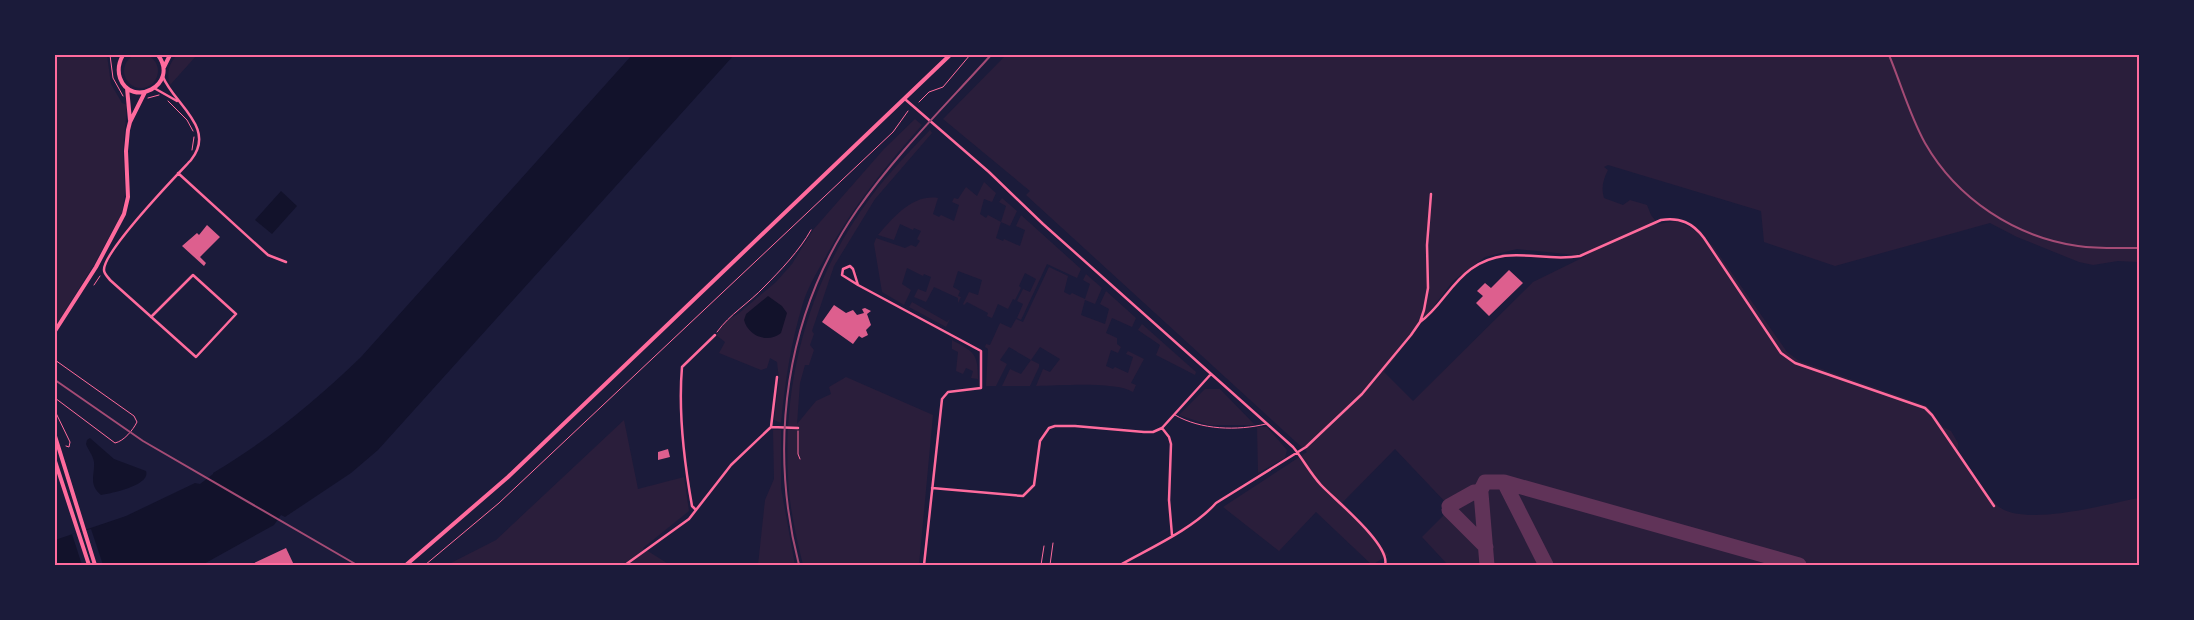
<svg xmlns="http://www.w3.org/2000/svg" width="2194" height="620" viewBox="0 0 2194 620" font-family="'Titillium Web',sans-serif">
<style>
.green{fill:#2a1e3b;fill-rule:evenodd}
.water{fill:#12122b}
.pier{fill:#1b1b3a}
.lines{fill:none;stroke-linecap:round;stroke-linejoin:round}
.taxiway{stroke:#603358;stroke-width:15}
.building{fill:#dd5f8e}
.path{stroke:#ff6b9d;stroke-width:1}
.service{stroke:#ff6b9d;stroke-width:1}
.minor{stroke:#ff6b9d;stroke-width:2.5}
.secondary{stroke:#ff6b9d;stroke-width:4}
.primary{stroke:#ff6b9d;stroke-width:4}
.rail{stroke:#a44b75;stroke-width:2}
.neatline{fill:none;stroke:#ff6b9d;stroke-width:2}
</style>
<rect width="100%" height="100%" fill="#1b1b3a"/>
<!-- green -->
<path class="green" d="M124 71a17 17 0 1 1 34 0a17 17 0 1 1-34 0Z
M55,55H107L111,84L122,103L127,105L123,151L125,193L122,213L95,263L55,327Z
M177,55H197L170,85C166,74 169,63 177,55Z
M1006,55H2139V262L2118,261L2093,265L2079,262L2017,237L1990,223L1835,266L1764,242L1761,211L1608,165L1604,167L1608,170C1603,180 1601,187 1604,198L1623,205L1630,200L1647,205L1651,215L1658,224L1677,221L1692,228L1713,246L1787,352L1799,361L1927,406L1943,427L1951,431L1958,443V451C1967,463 1990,500 1999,507C2027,527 2106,504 2139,498V565H1448L1422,537L1449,510V506L1395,449L1342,503L1359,520L1388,555L1372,565L1316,512L1279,551L1223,507L1307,452L1026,195L1030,191L943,119ZM1517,249L1586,256L1533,282L1413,401L1384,372L1453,281L1485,257Z
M915,119L922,125C885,167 851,208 825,258C817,272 808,287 803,303C791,342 785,382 781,423L774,420L779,380L777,362L770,358L767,368L761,370L719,353L725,342L716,335L727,320L738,314L776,282L792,264L813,230L884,149Z
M930,130L932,133L875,199L834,266L812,331L814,334L810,345L814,350L809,365H805L800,383L797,424L816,401L831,394L829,387L846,377L933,415L919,565H803C796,536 789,506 788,476C783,376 810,279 870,198C888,174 909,152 930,130Z
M984,182L996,193L992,202L984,199L980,214L986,218L988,215L1001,222L1006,206L999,202L1002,198L1017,211L1010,226L1001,222L996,238L1003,241L1004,239L1020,246L1025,230L1016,226L1021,215L1081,269L1077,278L1047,264L1021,320L1017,318L1023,304L1017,301L1023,289L1030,292L1036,279L1025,273L1019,286L1021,288L1015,300L1013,299L1008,309L998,304L992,318L987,316L988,313L967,302L964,305L963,304L969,292L978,295L982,280L958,271L953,287L960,291L958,296L961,297L958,303V298L934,287L926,302L914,297L918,289L926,292L931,277L924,274L923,276L907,268L902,284L911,290L904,305L882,292L874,244L876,238L905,248L911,245L916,247L920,241L917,239L921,231L914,228L913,230L900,224L894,240L878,235C893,218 912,194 938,198L933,214L939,217L941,215L954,221L959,205L952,202L954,198L958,199L966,187L977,196Z
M1049,267L1068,276L1064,292L1070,295L1072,293L1085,299L1090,284L1083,280L1086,274L1102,288L1095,304L1085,300L1081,315L1105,324L1109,309L1100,304L1106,291L1136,318L1132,327L1112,318L1106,333L1117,338V344L1121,347L1118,353L1111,350L1106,366L1113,369L1115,367L1128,373L1133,357L1126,354L1128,351L1144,359L1131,383L1136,385L1133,392C1114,381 1059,386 1036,386L1043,369L1050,372L1060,359L1040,347L1031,360L1039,364V367L1030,386H1002L1010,369L1021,374L1031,360L1009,347L1000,360L1007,364L996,386H986L988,349L985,347L986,344L990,345L1000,323L1011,328L1016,319L1023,322Z
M912,302L947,322L950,319L946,327L909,307Z
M1142,324L1196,372L1195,375L1156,355L1160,345L1138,330Z
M952,340C974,352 978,353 978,379L971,378L973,371L966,368L963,374L956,371L958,352L952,349Z
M1205,389H1220L1255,425H1209L1179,415Z
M624,420L638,489L684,477L689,511L643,548L670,565H447L496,540Z
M1257,427H1267L1287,450L1285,458L1258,473Z
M773,430H781V488L795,565H758L765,500L774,479Z"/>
<!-- water -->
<path class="water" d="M632,55H734L378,450L351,473L285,517L281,515L274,525L202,565H55V540L126,516L195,483L200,484L213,474V473C270,439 314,402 361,357Z
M281,191L297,206L272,234L255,220Z
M768,296L782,306L787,313L781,333C768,344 748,336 744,320L746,314Z
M90,438L114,459L146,471C151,485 113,493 101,495C88,484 95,475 94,462C93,455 88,450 86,444L87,440Z"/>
<!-- pier -->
<path class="pier" d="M91,529L103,565H82L72,534Z"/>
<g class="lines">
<!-- taxiway -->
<path class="taxiway" d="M1504,482L1546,565
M1480,492L1485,482H1504L1799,565
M1449,506L1474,492L1481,493L1487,565
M1449,510L1486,547"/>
</g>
<!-- building -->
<path class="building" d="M207,225L220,237L200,257L206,263L204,266L182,246L197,233L199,235Z
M1509,270L1523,283L1489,316L1476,303L1483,296L1477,291L1485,283L1491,288Z
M834,305L846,313L853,310L857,315L864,313L862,309L865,308L871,311L867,314L871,325L866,330L868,335L862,338L859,336L853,344L822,322Z
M668,449L670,457L658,460V452Z
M286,548L294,565H250Z"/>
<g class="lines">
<!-- path -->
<path class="path" d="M110,55L113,78L123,96
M148,98L159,95
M168,101L187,120L193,131
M919,102L929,92L943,87L970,55
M192,150L194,137
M94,285L100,276
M717,332C730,314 749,303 764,287C780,271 800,250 811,230
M55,360L134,416L137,422C133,430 124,441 115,443L55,398
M55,411L70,442L69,447L66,446
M798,431V454L800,459
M425,565L499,503L893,132L908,111"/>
<!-- service -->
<path class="service" d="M1175,415C1201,430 1237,431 1266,424
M1041,565L1044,546
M1050,565L1053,543"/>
<!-- minor -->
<path class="minor" d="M154,88L177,101
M906,100L989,172L1043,224L1293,447C1303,459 1310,473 1321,485C1335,500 1391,545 1385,565
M178,173L268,255L286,262
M858,285L842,275L843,269L850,266L853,269L858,285L981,351V388L948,392L942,399L924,565
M151,317L193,275L236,314L196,357L110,280C108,277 104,274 104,270C103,251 176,176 191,160C217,128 174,104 163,77
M1420,322C1440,308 1450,284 1471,269C1508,243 1541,263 1580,256L1661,220C1680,217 1693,223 1704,238L1781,353L1795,363L1925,408L1932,415L1994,506
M771,427L798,428
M1162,428L1169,437L1171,444L1169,500L1172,535
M932,488L1023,496L1034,485L1040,441L1049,428L1055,426H1075L1144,432H1153L1162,428L1211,374
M696,510L692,506C684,461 678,413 682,367L715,335
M625,565L689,519L731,465L771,427L777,377
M1120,565C1150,548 1193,529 1216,503L1306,447L1362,394L1411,335L1420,322L1424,310L1428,288L1427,245L1431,194"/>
<!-- secondary -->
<path class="secondary" d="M123,55C119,62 117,69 120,78C131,109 180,85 158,55
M164,67L170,55
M127,88L130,120
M55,331L96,267L124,214L128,197L126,151L128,130L130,122L145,92
M406,565L508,477L950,55"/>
<!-- primary -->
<path class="primary" d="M55,436L95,565
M55,461L89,565"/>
<!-- rail -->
<path class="rail" d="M1889,55C1901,84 1910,116 1925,143C1957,199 2015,237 2078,246C2098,249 2119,248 2139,248
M55,380L143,441L357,565
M799,565C768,444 785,314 857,210C896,154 946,105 991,55"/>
</g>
<!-- border -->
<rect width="2194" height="620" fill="none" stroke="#1b1b3a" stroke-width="112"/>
<rect x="56" y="56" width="2082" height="508" class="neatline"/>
</svg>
